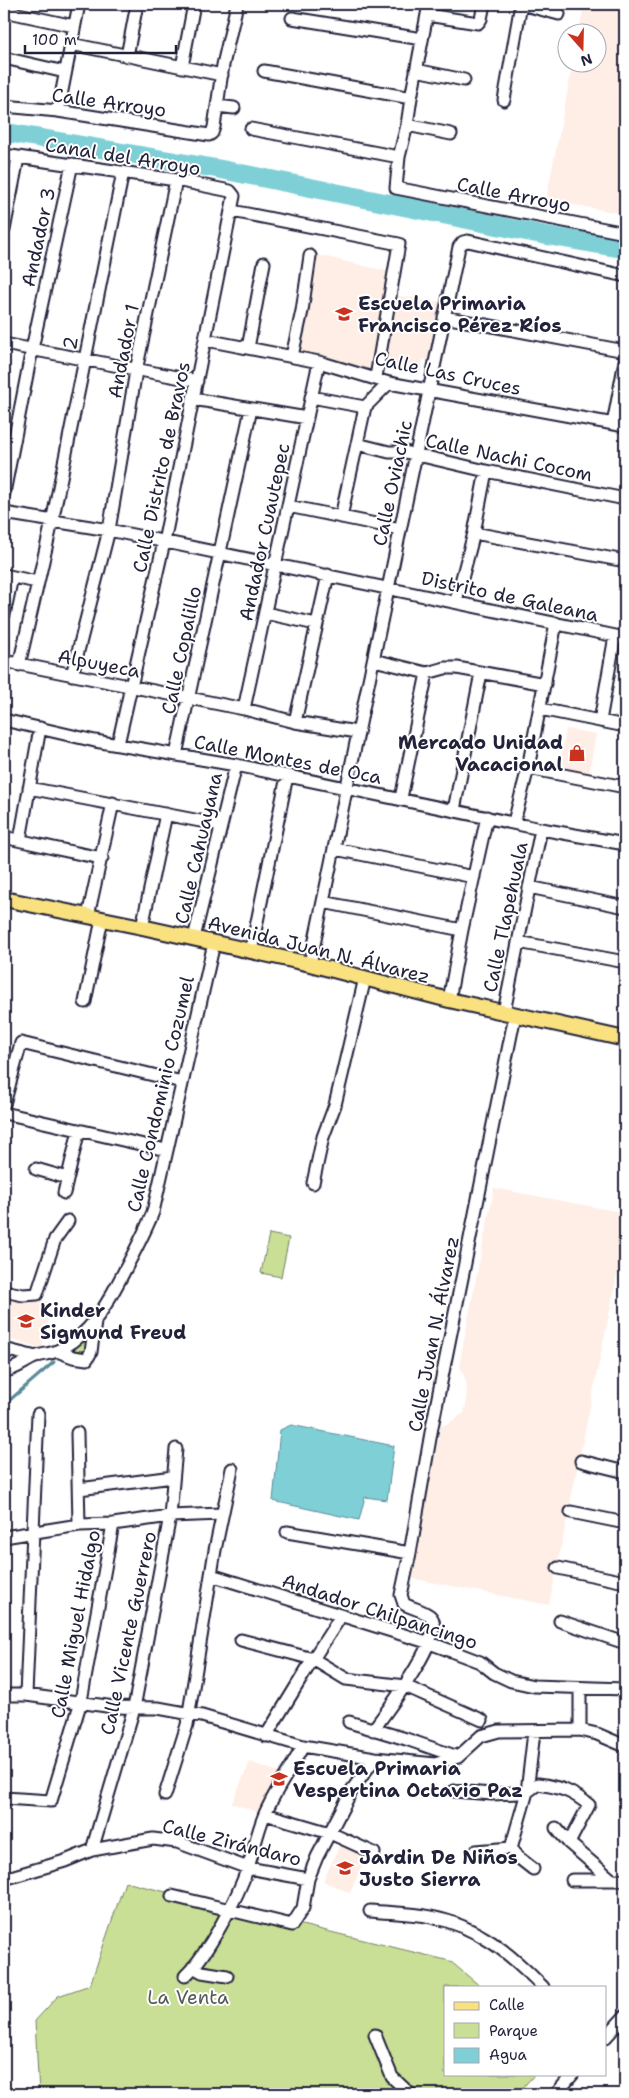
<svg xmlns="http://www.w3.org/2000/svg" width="629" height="2098" viewBox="0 0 629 2098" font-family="'Shantell Sans',sans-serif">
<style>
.built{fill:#feeee6}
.green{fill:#c9df95;stroke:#768068}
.water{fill:#7fd0d6;stroke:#5a8a98}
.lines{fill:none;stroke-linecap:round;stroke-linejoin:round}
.stream{stroke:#5a8a98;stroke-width:3}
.river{stroke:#7fd0d6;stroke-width:19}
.minor-casing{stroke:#22223b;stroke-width:15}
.major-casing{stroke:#22223b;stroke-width:18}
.minor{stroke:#fff;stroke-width:11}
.major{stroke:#fae180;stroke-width:14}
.labels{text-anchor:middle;stroke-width:4;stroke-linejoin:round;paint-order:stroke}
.street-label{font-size:19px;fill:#22223b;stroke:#fff}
.poi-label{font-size:19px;font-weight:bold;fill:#22223b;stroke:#fff;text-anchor:start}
.park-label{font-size:19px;fill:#545b56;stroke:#fff}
</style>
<rect width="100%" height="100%" fill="#fff"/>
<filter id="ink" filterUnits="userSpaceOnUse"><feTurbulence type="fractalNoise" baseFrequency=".02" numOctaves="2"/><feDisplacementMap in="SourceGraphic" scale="10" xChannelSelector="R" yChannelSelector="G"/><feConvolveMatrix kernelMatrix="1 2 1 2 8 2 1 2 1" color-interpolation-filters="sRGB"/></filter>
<g filter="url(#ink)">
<!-- built -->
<path class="built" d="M584,4H625V214L546,200L573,63L596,62V32H579Z
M314,254L394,273L374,370L294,355Z
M392,295L440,302L431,361L423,359L420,374L379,368Z
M566,729L596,734L588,778L558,772Z
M494,1188L625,1213V1237L549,1605L410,1578L441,1426L448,1424L465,1412L464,1410L466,1406L467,1384L460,1366L461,1355Z
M4,1296L31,1297L52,1303L42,1348L4,1338Z
M250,1762L284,1774L263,1814L232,1803Z
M341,1843L367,1854L350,1893L323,1881Z"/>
<!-- green -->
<path class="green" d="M269,1234L289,1238L281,1277L261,1273Z
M74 1348a7 7 0 1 1 14 0a7 7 0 1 1-14 0Z
M125,1882L450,1961L481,1987H445V2074H535L517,2094H39L35,2021L58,1996L90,1985Z"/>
<!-- water -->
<path class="water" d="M291,1425L394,1446L387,1500L365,1497L359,1520L273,1501L280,1430Z"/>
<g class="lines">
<!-- stream -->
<path class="stream" d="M4,1405L54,1362"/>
<!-- river -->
<path class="river" d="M4,132L219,169L544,235L625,249"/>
<!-- minor casing -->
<g class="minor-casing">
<path id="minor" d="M429,4L411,98L407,125L399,157L396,188L625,233
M521,4L559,14
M4,11L74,26
M427,15L478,23L481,19L484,4
M292,18L422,39
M71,44L222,75
M127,56L137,4
M4,58L65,72
M182,67L194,4
M416,70L464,80
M264,71L411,98
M504,100L521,4
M4,106L58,111L209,135L212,133L214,127L223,65L237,4
M217,106L234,108
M58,111L79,4
M407,125L451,134
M251,129L399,157
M4,155L176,180L230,191L234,196L164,542L118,744
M232,211L399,244L376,377
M4,230L18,158
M444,317L625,351
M206,340L319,362L389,383L625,426
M4,344L197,381
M248,348L264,263
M292,356L302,311L310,256
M311,397L365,407
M193,399L307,418
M613,424L625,361
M357,444L389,452H405L486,471L625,499
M4,493L32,349L72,164
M288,506L400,529
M4,513L109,530L625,638
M341,517L365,407L389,383
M474,533L625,561
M4,575L37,582
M456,601L474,533L486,471
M265,613L316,624
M4,615L12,577
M374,660L427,673L445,668H457L545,684
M4,661L244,709L295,722L357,732
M19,665L52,522L123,172
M72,675L109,530L136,371L176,180
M244,709L319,362
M540,709L625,726
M4,720L95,741L236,765L541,829L625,844
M600,721L615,636
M295,722L328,575
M176,755L251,409
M528,768L625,787
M29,788L221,825
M401,798L427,673
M454,810L481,673
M514,822L528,768L556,623
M4,837C37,844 68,852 102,858
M20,840L40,728
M335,849L474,877
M529,887L625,907
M323,902L462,930
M88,916L113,803
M142,927L166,814
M194,938L236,765
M518,942L625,962
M251,951L287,776
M310,964L459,247L463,242L468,241L625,276
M449,1000L462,930L487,817
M85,1002L102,919
M504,1012L541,829
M4,1104L21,1043L182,1082
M4,1113L166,1150
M36,1169L67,1178
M313,1183L323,1137L335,1105L365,978
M64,1193L79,1130
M4,1291L23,1295L37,1294L55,1239L68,1221
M4,1349L36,1357
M57,1351L73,1357L87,1359L91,1352L95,1322
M4,1371C15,1370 24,1362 35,1357C42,1354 50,1354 57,1351C94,1334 110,1298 128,1264C137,1247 146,1230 153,1212L214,943
M77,1433L79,1525
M581,1461L625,1472
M79,1489L173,1477
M571,1512L625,1523
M287,1532L410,1553
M4,1537L79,1525L113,1524L170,1516L222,1514
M558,1568L625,1582
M211,1575L430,1643L480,1662L494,1673L511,1681L534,1686L625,1689
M560,1621L625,1643
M241,1640L313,1659L346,1679L405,1686L482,1720
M4,1695H26L114,1707L158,1708L202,1716L303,1746L375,1758L435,1764L458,1757L481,1736L499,1731L580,1730L597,1734L625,1746
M26,1695L38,1414
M349,1722L406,1739L458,1757
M373,1730C384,1715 447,1633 431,1617C426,1611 411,1608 404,1604L401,1595L410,1553L432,1427L515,1015
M580,1730V1688
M266,1736L313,1659L341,1616
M454,1791L492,1794L519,1793L527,1792L538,1784C560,1787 572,1791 589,1805L569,1843
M165,1795L187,1725L215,1550L232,1469
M4,1798L51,1801L81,1701L113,1524
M265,1814L330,1833L374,1853
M556,1828L569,1843L612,1880
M92,1850L134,1708L170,1516L176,1449
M476,1851L511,1848
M533,1869L519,1858L511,1848L527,1792L534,1732
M4,1879L65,1861L92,1850L153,1839L177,1842L248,1868L308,1879
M572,1880H625
M172,1896L292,1925L303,1908L308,1879L317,1857L352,1790L375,1758
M370,1911C390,1913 412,1913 431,1917C478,1926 511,1954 543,1987
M193,1967L202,1972L227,1976
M185,1976C207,1956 238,1897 248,1867C254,1850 257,1833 264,1816C274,1792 291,1769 303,1746
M375,2035L392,2077L410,2094
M605,2038L625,2016
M556,2094L573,2074"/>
</g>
<!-- major casing -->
<g class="major-casing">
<path id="major" d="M4,899L142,927L310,964L449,1000L625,1039"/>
</g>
<!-- minor -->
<use href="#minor" class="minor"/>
<!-- major -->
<use href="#major" class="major"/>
</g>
</g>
<!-- icons -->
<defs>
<g id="school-bare" transform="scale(1.35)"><path d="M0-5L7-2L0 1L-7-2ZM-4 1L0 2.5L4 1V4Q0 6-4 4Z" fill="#c8321e" stroke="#fff" stroke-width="2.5" paint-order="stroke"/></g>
<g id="shop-bare" transform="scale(1.35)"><path d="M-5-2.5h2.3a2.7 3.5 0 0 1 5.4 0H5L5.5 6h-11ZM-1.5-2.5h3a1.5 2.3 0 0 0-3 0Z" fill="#c8321e" stroke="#fff" stroke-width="2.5" paint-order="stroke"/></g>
</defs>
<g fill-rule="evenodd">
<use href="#school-bare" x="344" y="314"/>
<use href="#shop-bare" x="577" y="753"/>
<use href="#school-bare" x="26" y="1321"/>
<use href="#school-bare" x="279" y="1779"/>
<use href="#school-bare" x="345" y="1868"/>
</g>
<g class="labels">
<!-- street labels -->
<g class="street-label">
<text transform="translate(109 102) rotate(8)" y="7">Calle Arroyo</text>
<text transform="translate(123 156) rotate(9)" y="7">Canal del Arroyo</text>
<text transform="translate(514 194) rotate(11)" y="7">Calle Arroyo</text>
<text transform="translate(38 237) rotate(-78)" y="7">Andador 3</text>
<text transform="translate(70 343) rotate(-79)" y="7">2</text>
<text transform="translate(123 351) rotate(-79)" y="7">Andador 1</text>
<text transform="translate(448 373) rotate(12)" y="7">Calle Las Cruces</text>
<text transform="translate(509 457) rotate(12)" y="7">Calle Nachi Cocom</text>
<text transform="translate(161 467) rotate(-78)" y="7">Calle Distrito de Bravos</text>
<text transform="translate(392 483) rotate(-78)" y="7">Calle Oviachic</text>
<text transform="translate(264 532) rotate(-78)" y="7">Andador Cuautepec</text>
<text transform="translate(510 596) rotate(12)" y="7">Distrito de Galeana</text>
<text transform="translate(181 650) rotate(-78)" y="7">Calle Copalillo</text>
<text transform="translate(99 663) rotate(11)" y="7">Alpuyeca</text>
<text transform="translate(288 759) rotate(11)" y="7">Calle Montes de Oca</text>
<text transform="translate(198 848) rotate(-77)" y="7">Calle Cahuayana</text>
<text transform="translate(505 917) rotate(-78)" y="7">Calle Tlapehuala</text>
<text transform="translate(319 949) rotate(14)" y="7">Avenida Juan N. Álvarez</text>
<text transform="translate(160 1094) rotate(-77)" y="7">Calle Condominio Cozumel</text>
<text transform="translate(433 1334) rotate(-79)" y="7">Calle Juan N. Álvarez</text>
<text transform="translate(380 1611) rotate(18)" y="7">Andador Chilpancingo</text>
<text transform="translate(75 1624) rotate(-79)" y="7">Calle Miguel Hidalgo</text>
<text transform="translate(128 1633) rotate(-78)" y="7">Calle Vicente Guerrero</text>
<text transform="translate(232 1842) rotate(14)" y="7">Calle Zirándaro</text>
</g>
<!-- poi labels -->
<g class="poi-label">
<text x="358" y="310">Escuela Primaria<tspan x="358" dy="22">Francisco Pérez Ríos</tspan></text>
<text x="563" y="749" text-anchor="end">Mercado Unidad<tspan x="563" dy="22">Vacacional</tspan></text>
<text x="40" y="1317">Kinder<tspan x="40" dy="22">Sigmund Freud</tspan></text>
<text x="293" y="1775">Escuela Primaria<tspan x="293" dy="22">Vespertina Octavio Paz</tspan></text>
<text x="359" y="1864">Jardin De Niños<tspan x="359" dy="22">Justo Sierra</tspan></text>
</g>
<!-- park labels -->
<g class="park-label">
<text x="188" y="2004">La Venta</text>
</g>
</g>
<!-- margin -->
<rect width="629" height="2098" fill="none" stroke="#fff" stroke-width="20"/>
<rect x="10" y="10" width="609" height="2078" fill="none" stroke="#22223b" stroke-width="2" filter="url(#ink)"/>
<!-- legend -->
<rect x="444" y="1986" width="162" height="90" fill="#ffffff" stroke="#a7a7b1"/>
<rect x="454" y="2002" width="25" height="8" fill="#fae180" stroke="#a7a7b1"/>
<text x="489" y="2010" font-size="15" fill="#22223b">Calle</text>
<rect x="454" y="2023" width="25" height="15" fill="#c9df95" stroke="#a7a7b1"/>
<text x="489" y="2036" font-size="15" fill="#22223b">Parque</text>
<rect x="454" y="2048" width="25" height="15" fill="#7fd0d6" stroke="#a7a7b1"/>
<text x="489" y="2060" font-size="15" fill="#22223b">Agua</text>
<!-- north arrow -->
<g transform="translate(582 48) rotate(160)"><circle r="24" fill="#ffffff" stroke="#a7a7b1"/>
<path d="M0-4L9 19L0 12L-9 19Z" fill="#c8321e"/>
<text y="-8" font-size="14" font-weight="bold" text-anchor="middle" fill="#22223b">N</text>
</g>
<!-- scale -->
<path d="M25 45v8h151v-8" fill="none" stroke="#22223b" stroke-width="2.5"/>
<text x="32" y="45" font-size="15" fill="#22223b" stroke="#ffffff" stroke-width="4" paint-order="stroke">100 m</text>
</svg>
